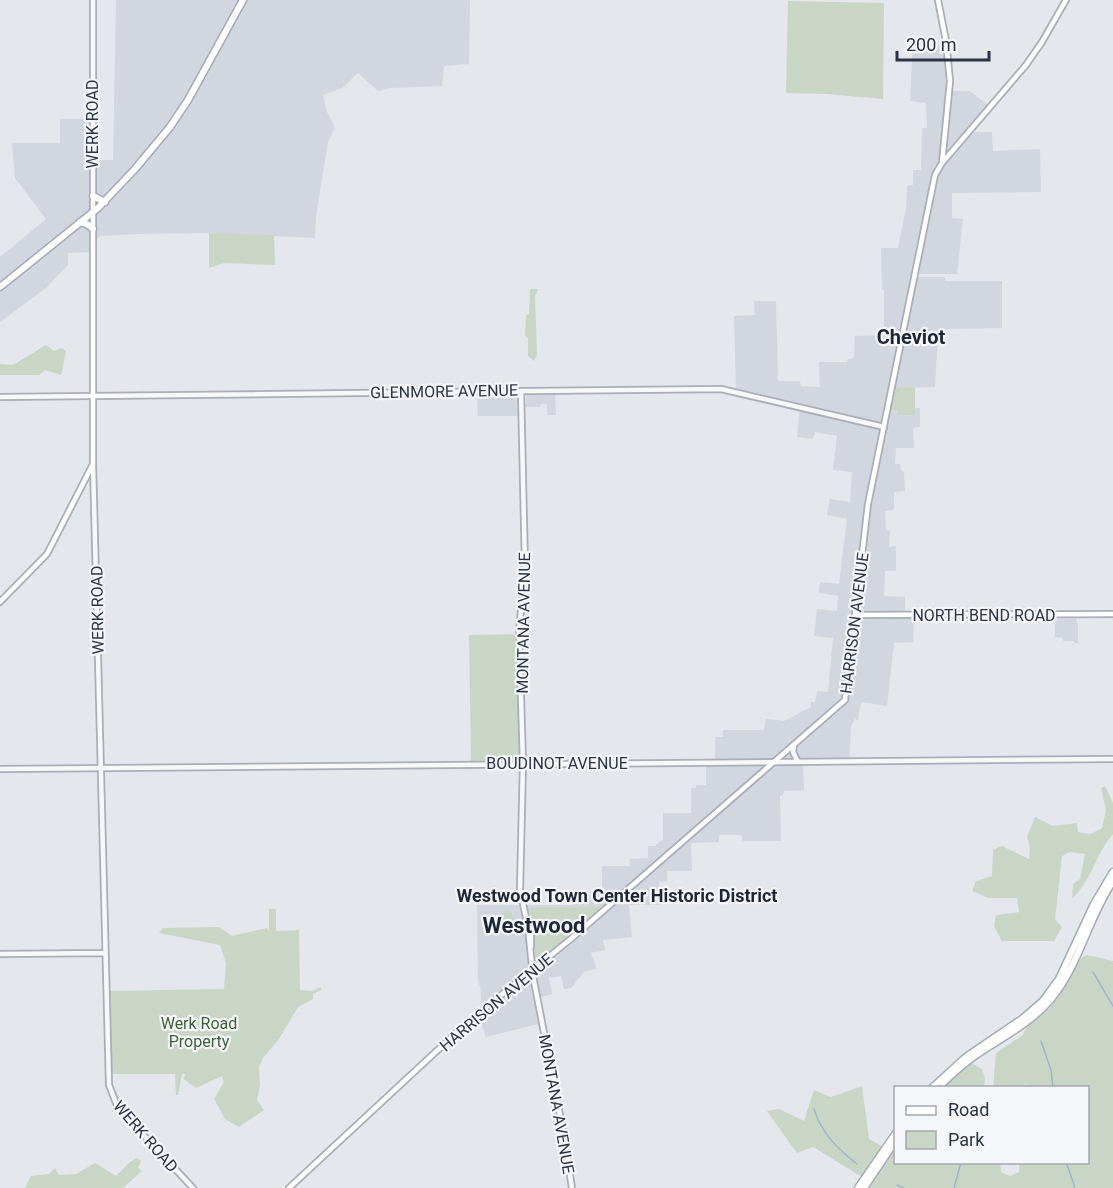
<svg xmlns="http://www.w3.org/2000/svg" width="1113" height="1188" viewBox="0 0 1113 1188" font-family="Roboto,sans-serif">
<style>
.built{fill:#d2d6de}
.green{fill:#c9d6c5}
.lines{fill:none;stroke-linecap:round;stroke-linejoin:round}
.stream{stroke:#9fb4cc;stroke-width:1.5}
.tertiary-casing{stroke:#a9aeb7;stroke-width:8}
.secondary-casing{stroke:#a9aeb7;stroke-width:8}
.primary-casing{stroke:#a3abb8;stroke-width:9}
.tertiary{stroke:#f7f8fa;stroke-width:4.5}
.secondary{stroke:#fff;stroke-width:4.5}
.primary{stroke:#fff;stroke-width:6}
.labels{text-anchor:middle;stroke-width:4.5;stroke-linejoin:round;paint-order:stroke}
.street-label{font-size:16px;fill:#2b3445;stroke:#f4f6f9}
.park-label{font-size:16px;fill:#3f6138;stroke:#f4f6f9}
.neighbourhood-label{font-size:18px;font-weight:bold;fill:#1d2536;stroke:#f4f6f9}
.quarter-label{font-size:20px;font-weight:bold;fill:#1d2536;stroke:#f4f6f9}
.district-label{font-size:22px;font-weight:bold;fill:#1d2536;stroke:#f4f6f9}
</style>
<rect width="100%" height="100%" fill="#e4e7ec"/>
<!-- built -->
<path class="built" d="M116,0H470L469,64L444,66L442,86L391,88L378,91L358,73L342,88L323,95L327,112L335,127L328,142L316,216L315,238L209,233L137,234L100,236L90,244L89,252L68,253V265L46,288L0,322V257L46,219L15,178L12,143H60V119H92V160H113Z
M913,42L945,45L950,91H970L990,107L969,132H992L993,151L1040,149L1041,192L952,193V218L963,219L957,274H918L923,253H918L914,277H945V281H1002V328L946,329V332H938L935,387L892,388L898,415H915V408H920V427L913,428L914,448H896L895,464H900L901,471L904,472L905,491L894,492V510L885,511L886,530L890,531L889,547L896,546V571H885L884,596L905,597V615H914L913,642L894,643L887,706L861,702L858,720L855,719L851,726L849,761L803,762L804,790L784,791L783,795L780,796L781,841H743L741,835H719V842L691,843L692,871H667V881L659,882L660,905H629L632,937L603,940L605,950L591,953L597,969L585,971L571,988L564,989L561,976L549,978L552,994L537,998L542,1023L486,1037L482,1025L474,1016L482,1009L480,986L478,982L477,905H573L574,894H594L596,887H602V866H629L630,859L648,858V846H655L663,839V813H691V788H696V785H706V762H715V737H723V730H764L766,719L784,721L811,707V702H815L817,691L828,692L833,638L814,636L817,609L837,611L838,596L819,593L820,582L839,584L847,519L827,515L830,499L850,502L852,472L833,470L837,436L815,432L813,439L797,437L800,407L736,392L734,316L755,315L754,301H776L778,381H800L801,386L820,387L819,362H847L848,359L854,358L855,336L884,335V290L882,289L881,248H898L906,208L907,186L913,185V170H921L922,128H927L926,103L910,101Z
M526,394H555L556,415H547V404H541L540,407H526Z
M477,395H512L517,401L518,416H478Z
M1058,619H1076L1078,624V643H1074V641H1063V638L1055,637V622Z"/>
<!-- green -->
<path class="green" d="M788,1L884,3L883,99L826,94L786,93Z
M209,233L274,235L275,265L224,263L209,268Z
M530,289H538L535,296L537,355L534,361L528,356V338L525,335L526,315L529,314Z
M46,345L54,351L61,348L66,351L61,375L45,370L39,375H0V364L13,365Z
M915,387V415H898L897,410H887L892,388Z
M517,634L521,760L471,761L469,635Z
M1105,786L1113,803V834C1095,855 1092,880 1072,899L1073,884L1080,879L1085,854L1070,852L1062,856L1055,919L1062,927L1054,941H1002L994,926L996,915L1019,912L1017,898H989L972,891L976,881L992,876L993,850L1002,846L1029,859L1030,848L1027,837L1035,817L1053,826L1077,823L1078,832L1090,834L1102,828L1106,810L1101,788Z
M599,907V911L543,958L536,957L528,909L531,908Z
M269,909H276V931L299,930L300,990L313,991L321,987V990L313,994V999L298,1007L279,1039L263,1058L259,1067L260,1085L257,1100L264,1110L239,1127L225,1119L214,1099L224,1082L222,1076L196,1088L184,1079L185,1074H182L178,1095H176L175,1074H112L110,991L224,989L226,963L220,945L159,933L163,928L219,927L232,936L267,928L269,931Z
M505,911H510L514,919V929H503L495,922Z
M1087,955L1113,961V1188H870L872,1183L813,1147L797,1153L767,1111L779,1109L804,1121L814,1090L831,1097L862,1086L869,1139L894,1153L895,1151L896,1162L1000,1163L1001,1172L1010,1176L1019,1172V1163L1088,1162V1088L1027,1087L1025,1083V1087H993L996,1053L1023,1035C1025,1023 1052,1005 1061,993C1069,982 1074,960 1087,955Z
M971,1063L982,1069L985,1078L984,1087H943Z
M137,1158L141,1161L138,1168L142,1171L123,1188H25L31,1176L49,1174L55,1168L59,1175L76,1174L95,1163L116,1176L130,1162Z"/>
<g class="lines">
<!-- stream -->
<path class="stream" d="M1093,972L1113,1006
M1041,1041L1051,1070L1053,1088
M814,1109C821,1133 838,1149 857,1164
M1066,1162L1075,1188
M897,1185L904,1188
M954,1188L961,1162"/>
<!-- tertiary casing -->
<g class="tertiary-casing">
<path id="tertiary" d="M93,0V212
M521,391L525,568L519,632L523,763L520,890L528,927L533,976L564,1136L572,1188
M0,397L721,389L884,427
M93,464L109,1085L118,1108L193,1188
M794,745L793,752L798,762
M0,769L1113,759
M528,927L531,934V947
M0,954L105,953"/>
</g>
<!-- secondary casing -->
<g class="secondary-casing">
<path id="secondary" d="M938,0L946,41L950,81L942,163
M0,602L47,554L93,464V212
M855,615L1113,614
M289,1188L469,1021L572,938L845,700L868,504L935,175L942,163L1026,65L1042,42L1066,0"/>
</g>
<!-- primary casing -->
<g class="primary-casing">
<path id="primary" d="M93,196L105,202
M80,222L87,224L93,229
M0,287L98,208L135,169L170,127L188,100L243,0
M943,1083C955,1071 968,1060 982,1051C1006,1035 1032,1022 1051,999C1080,964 1088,918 1113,881
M932,1088L966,1057L1022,1019L1043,1001L1059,979L1094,904L1113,872
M858,1188L896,1133
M864,1188L896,1140"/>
</g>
<!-- tertiary -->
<use href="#tertiary" class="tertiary"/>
<!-- secondary -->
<use href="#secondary" class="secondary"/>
<!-- primary -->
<use href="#primary" class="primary"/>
</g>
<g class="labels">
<!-- street labels -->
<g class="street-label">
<text transform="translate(92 124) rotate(-90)" y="6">WERK ROAD</text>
<text transform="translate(444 391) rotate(-1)" y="6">GLENMORE AVENUE</text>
<text transform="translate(97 610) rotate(-91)" y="6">WERK ROAD</text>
<text x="984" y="621">NORTH BEND ROAD</text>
<text transform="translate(523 623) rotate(-89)" y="6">MONTANA AVENUE</text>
<text transform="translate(854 623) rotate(-83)" y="6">HARRISON AVENUE</text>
<text x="557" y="769">BOUDINOT AVENUE</text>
<text transform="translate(496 1002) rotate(-40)" y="6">HARRISON AVENUE</text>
<text transform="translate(557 1104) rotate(80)" y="6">MONTANA AVENUE</text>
<text transform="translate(146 1136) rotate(49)" y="6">WERK ROAD</text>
</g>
<!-- park labels -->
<g class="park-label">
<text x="199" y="1029">Werk Road<tspan x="199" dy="18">Property</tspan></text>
</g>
<!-- neighbourhood labels -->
<g class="neighbourhood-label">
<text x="617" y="902">Westwood Town Center Historic District</text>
</g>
<!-- quarter labels -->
<g class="quarter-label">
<text x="911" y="344">Cheviot</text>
</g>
<!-- district labels -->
<g class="district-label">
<text x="534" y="933">Westwood</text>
</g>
</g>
<!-- legend -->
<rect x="894" y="1086" width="195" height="78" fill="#f4f6f9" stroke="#a4a8b1" stroke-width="1.5"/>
<rect x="906" y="1106" width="30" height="9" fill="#ffffff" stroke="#a4a8b1" stroke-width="1.5"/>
<text x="948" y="1116" font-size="18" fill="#2b3445">Road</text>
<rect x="906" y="1131" width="30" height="18" fill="#c9d6c5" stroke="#a4a8b1" stroke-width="1.5"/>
<text x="948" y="1146" font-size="18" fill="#2b3445">Park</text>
<!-- scale -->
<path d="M897 51v9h92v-9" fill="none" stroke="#2b3445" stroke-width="3"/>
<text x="906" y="51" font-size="18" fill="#2b3445" stroke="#f4f6f9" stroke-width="4.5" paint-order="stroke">200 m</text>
</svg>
